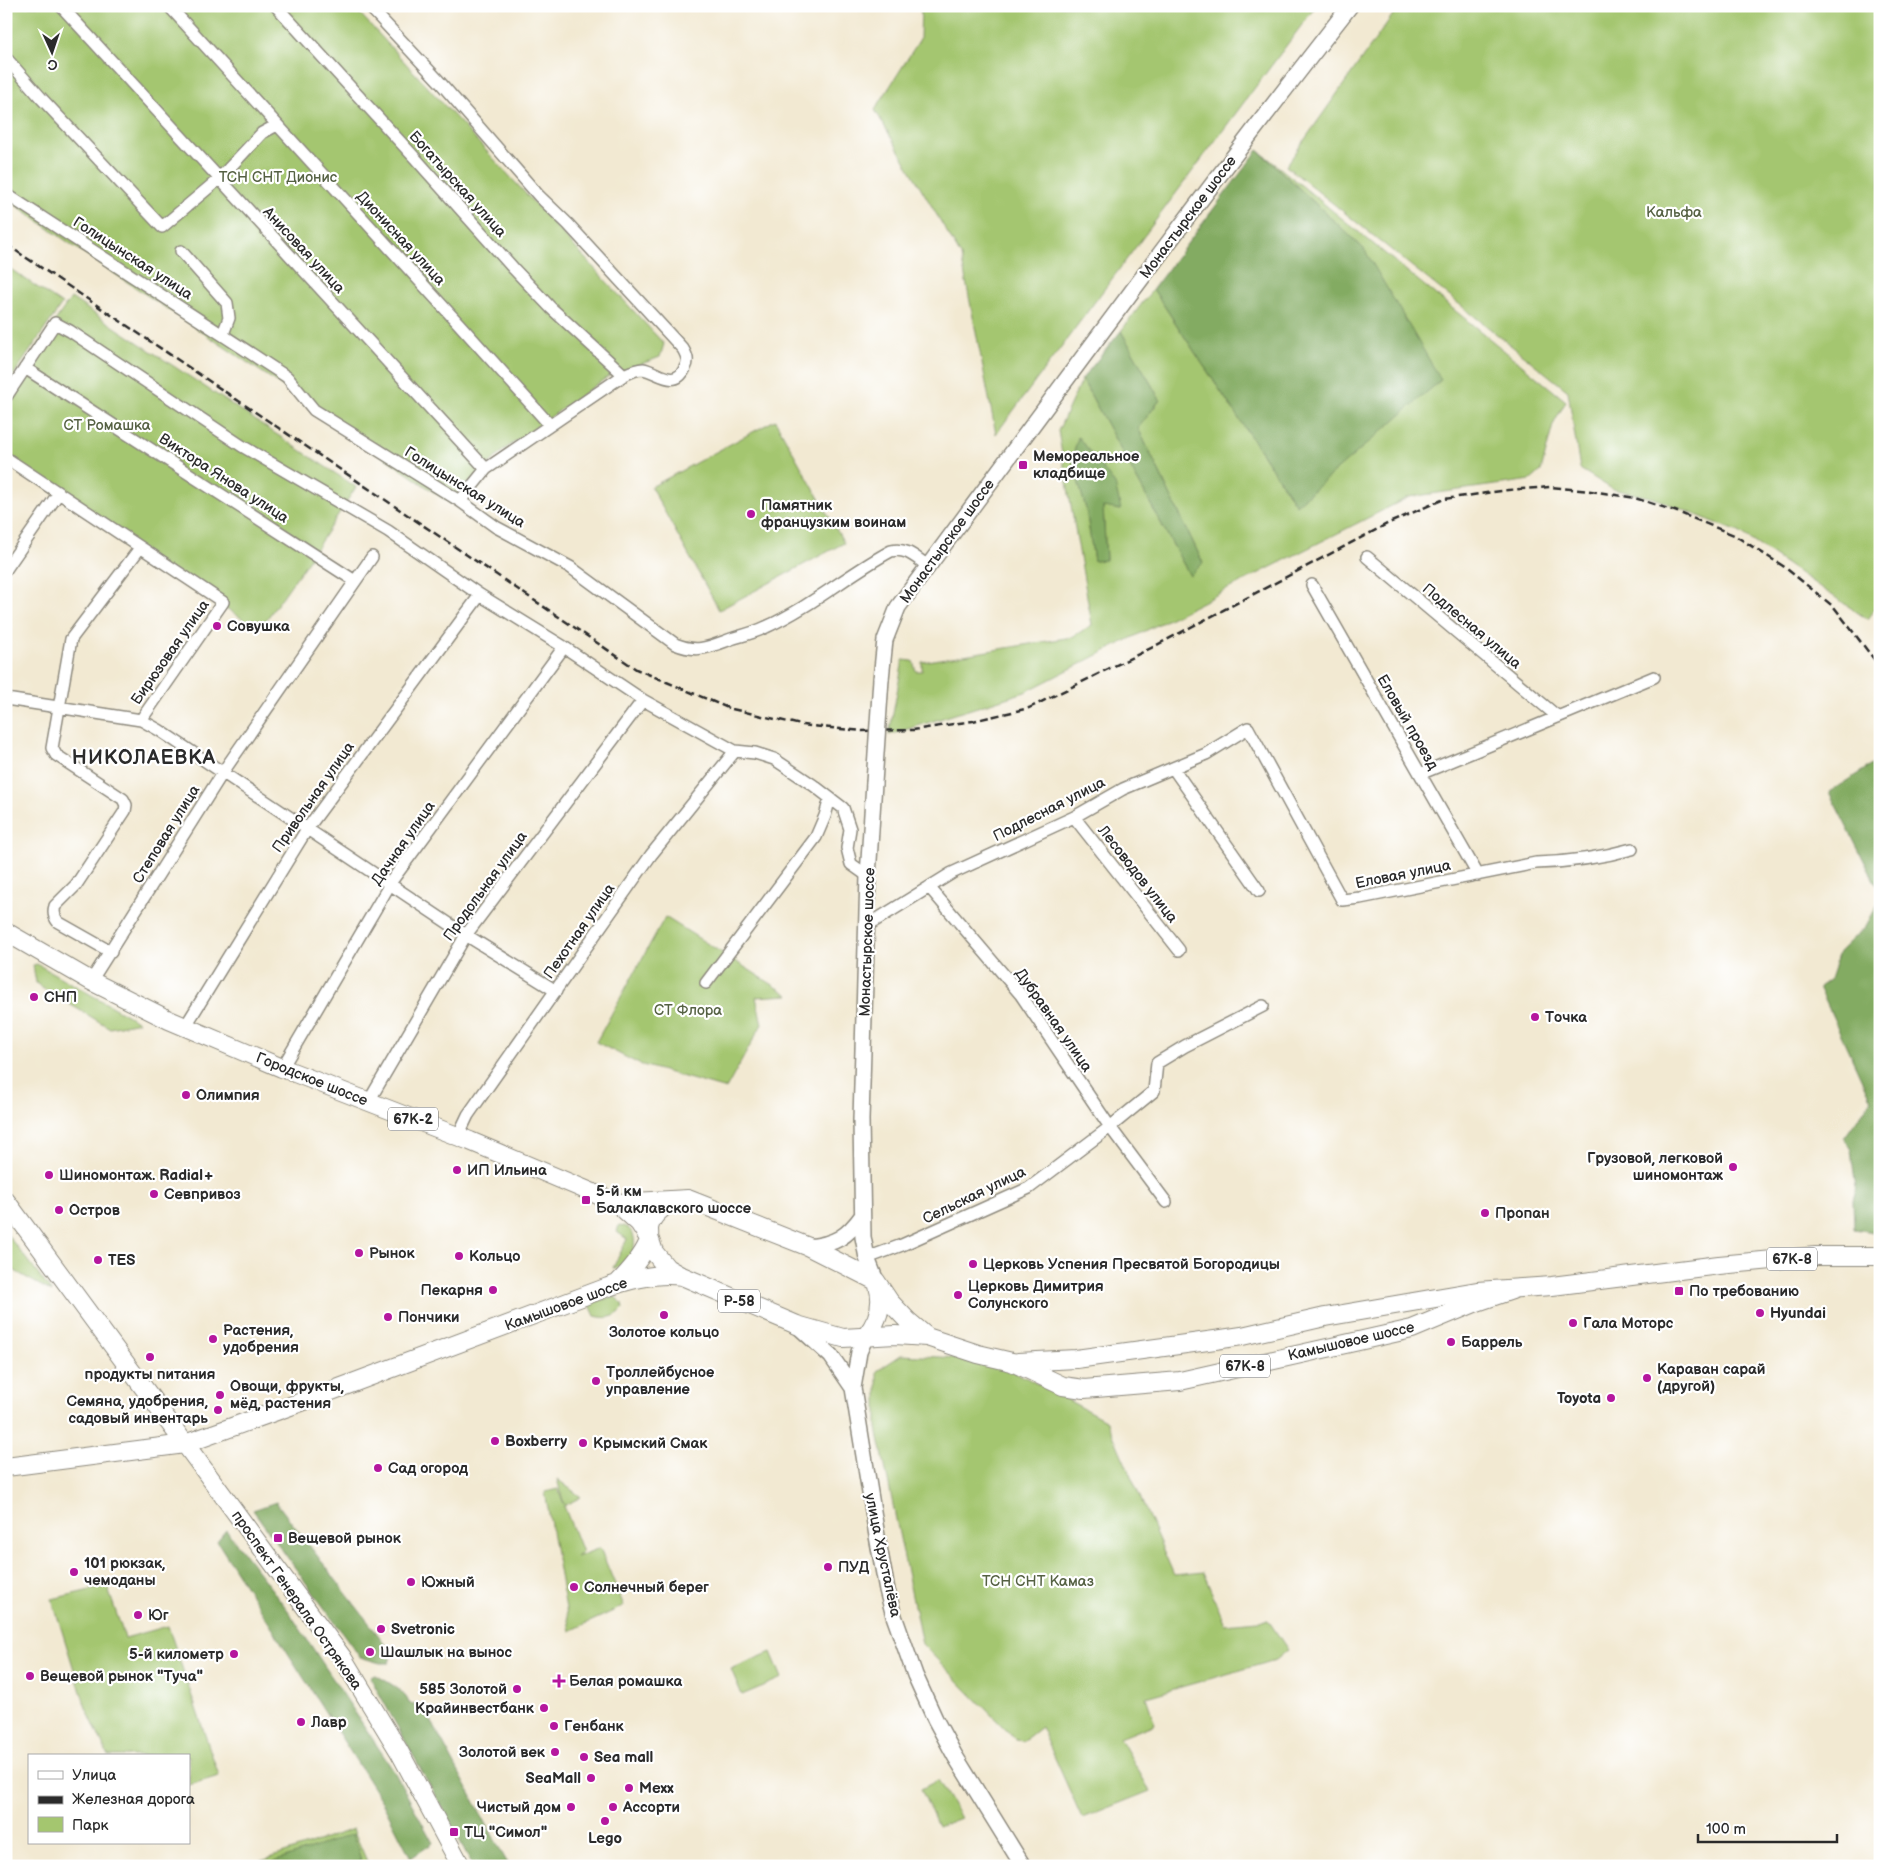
<svg xmlns="http://www.w3.org/2000/svg" width="1886" height="1872" viewBox="0 0 1886 1872" font-family="'Balsamiq Sans',sans-serif">
<style>
.green{fill:#a4c66f;stroke:#68784d;fill-rule:evenodd}
.forest{fill:#83ab62;stroke:#576b46}
.lines{fill:none;stroke-linecap:round;stroke-linejoin:round}
.street-casing{stroke:#8e8a7e;stroke-width:14}
.secondary-casing{stroke:#8e8a7e;stroke-width:18}
.primary-casing{stroke:#8e8a7e;stroke-width:20}
.street{stroke:#fff;stroke-width:11}
.secondary{stroke:#fff;stroke-width:15}
.primary{stroke:#fff;stroke-width:18}
.rail{stroke:#2b2b2b;stroke-width:2.5;stroke-dasharray:8 4;stroke-linecap:butt}
.secondary-bridge-casing{stroke:#8e8a7e;stroke-width:18;stroke-linecap:butt}
.secondary-bridge{stroke:#fff;stroke-width:15}
.poi-dot{fill:#b5179e;stroke:#fff;stroke-width:2}
.labels{text-anchor:middle;stroke-width:4.5;stroke-linejoin:round;paint-order:stroke}
.shield{fill:#fff;stroke:#6b6b6b;stroke-width:1}
.shield-label{font-size:14px;font-weight:bold;fill:#2b2b2b}
.park-label{font-size:15px;fill:#556143;stroke:#fff}
.street-label{font-size:15px;fill:#2b2b2b;stroke:#fff}
.poi-label{font-size:15px;font-weight:bold;fill:#2b2b2b;stroke:#fff;text-anchor:start}
.district-label{font-size:20px;font-weight:bold;letter-spacing:1px;fill:#2b2b2b;stroke:#fff}
</style>
<rect width="100%" height="100%" fill="#fff"/>
<filter id="ink" filterUnits="userSpaceOnUse"><feTurbulence type="fractalNoise" baseFrequency=".02" numOctaves="2"/><feDisplacementMap in="SourceGraphic" scale="10" xChannelSelector="R" yChannelSelector="G"/><feConvolveMatrix kernelMatrix="1 2 1 2 8 2 1 2 1" color-interpolation-filters="sRGB"/></filter>
<filter id="wash" filterUnits="userSpaceOnUse"><feTurbulence type="fractalNoise" baseFrequency=".0096" numOctaves="4" result="noise"/><feDisplacementMap in="SourceGraphic" scale="20" xChannelSelector="R" yChannelSelector="G"/><feGaussianBlur stdDeviation="1.12" result="paint"/><feColorMatrix in="noise" values="0 0 0 0 0 0 0 0 0 0 0 0 0 0 0 0 0 1.4 0 .05"/><feComposite in="paint" operator="in"/></filter>
<g filter="url(#wash)">
<rect width="100%" height="100%" fill="#f2e9d2"/>
<!-- green -->
<path class="green" d="M6,6H353L664,344L660,357L609,376L505,449L459,492L451,504L281,385L72,245L6,198Z
M921,6H1316L996,434L961,256L875,110L920,39Z
M1399,6H1880V601L1867,619L1739,532L1654,498L1612,489L1580,469L1568,391L1286,166Z
M1258,150L1566,401L1553,425L1541,471L1531,480L1409,497L1025,692L889,735L903,660L913,661L916,671H922V662L1072,637L1092,625L1058,431L1082,379L1190,576L1203,563L1138,428L1160,400L1121,331L1153,289L1296,505L1364,249ZM1072,459L1120,510L1103,506L1106,559L1094,561L1086,509Z
M6,266L62,304L6,386Z
M71,298L356,487L310,558L259,630L6,460V391Z
M775,420L844,543L719,610L651,487Z
M665,917L789,995L756,997L762,1024L726,1089L639,1064L596,1042Z
M37,964L139,1022L110,1028L42,988L36,983L33,965Z
M619,1225C645,1227 635,1269 613,1268L627,1239L617,1232Z
M6,1233L52,1292L6,1266Z
M615,1297L622,1303L623,1309C615,1318 606,1319 595,1316L589,1303Z
M901,1355L959,1358L1006,1367L1107,1421L1174,1575L1203,1572L1225,1624L1268,1620L1288,1650L1276,1660L1146,1697L1155,1724L1120,1738L1150,1791L1082,1818L1041,1727L1023,1741L1016,1740L922,1644L877,1428V1371Z
M557,1479L581,1497L564,1506L582,1552L576,1557L600,1548L624,1606L570,1631L545,1492L558,1489L564,1504Z
M107,1586L125,1638L168,1626L219,1776L189,1785V1756H108L86,1708L52,1599Z
M771,1652L782,1678L742,1695L731,1669Z
M938,1780L961,1818L938,1827L921,1789Z
M353,1829L369,1866H247Z"/>
<!-- forest -->
<path class="forest" d="M1258,150L1364,249L1441,380L1296,505L1153,289Z
M1121,331L1160,400L1138,428L1203,563L1190,576L1082,379Z
M1078,437L1115,484L1121,510L1103,507L1106,560L1094,561L1086,509L1072,459Z
M1873,764L1880,773V892L1829,792Z
M1880,900V1233L1854,1229L1853,1200L1856,1189L1851,1150L1844,1138L1871,1100L1819,987L1830,979L1839,952L1866,926Z
M276,1502L392,1653L389,1663H380L360,1657L253,1510Z
M226,1530L287,1609L395,1773L433,1843L411,1858L384,1805L217,1541Z
M372,1675H376C387,1682 405,1690 409,1703L413,1704L419,1703L426,1711L509,1866H473L445,1813L370,1677Z
M353,1834L363,1866H262Z"/>
</g>
<g filter="url(#ink)">
<g class="lines">
<!-- street casing -->
<g class="street-casing">
<path id="street" d="M61,6L486,469
M169,6L459,324L549,424
M276,6L415,158L514,269L551,308L624,375
M369,6L438,80L539,196L568,224L683,349C687,356 689,361 685,368C675,390 657,371 643,369C636,369 630,372 624,375L486,469L460,501
M6,58L42,99L162,227L219,179L262,133L277,125
M6,194L287,377L314,410L460,501L496,527L570,567L675,644C699,654 711,646 734,638C745,635 756,632 766,627C811,607 848,574 891,551C906,547 916,558 928,566
M181,251L227,303L229,318L223,334
M25,368L355,581
M6,397L55,323L70,331L242,446L388,531L480,595L564,647L643,700L735,751L755,753L774,759L813,785L843,808L850,829L847,848L851,864L868,876
M6,458L223,602L141,720
M1367,557L1558,717
M6,569L58,494
M1312,585L1478,875
M6,699L141,720L159,730L466,935L556,991
M1173,768L1259,891
M1420,774L1654,677
M1074,817L1179,950
M929,887L1021,995L1110,1127L1166,1202
M868,925L952,873L1074,817L1123,789L1206,754L1248,728L1342,900L1360,898L1536,863C1569,862 1600,858 1632,849
M111,952L58,922C54,917 53,912 55,906L76,885L125,811L126,805L123,799L56,755L52,748L71,639L140,548
M91,981L223,772L372,557
M706,983L816,837L825,816L830,798
M185,1027L307,829L480,595
M282,1068L393,879L564,647
M369,1101L466,935L643,700
M458,1136L468,1115L651,855L735,751
M867,1258L902,1245L1029,1188L1110,1127L1154,1091L1157,1063L1185,1046L1263,1006"/>
</g>
<!-- secondary casing -->
<g class="secondary-casing">
<path id="secondary" d="M881,679L885,640L898,607C1047,406 1195,203 1350,6
M874,783L868,876L861,1120L863,1237L867,1258L876,1281
M809,1247C835,1244 847,1237 862,1216
M798,1326L831,1356L853,1388
M866,1336L859,1352L853,1388L877,1536L887,1590L894,1616L915,1675L935,1719L955,1756L1023,1866"/>
</g>
<!-- primary casing -->
<g class="primary-casing">
<path id="primary" d="M6,932L91,981L169,1020L282,1068L470,1141L617,1203L639,1223L650,1240L654,1252L667,1268L681,1276
M6,1201L342,1657L399,1751L461,1866
M617,1203L688,1199L809,1247L876,1281L890,1302L908,1321L927,1337
M617,1284C629,1272 641,1259 648,1243C650,1238 649,1233 649,1228C652,1214 664,1206 676,1201
M866,1336C878,1321 884,1305 878,1286
M1018,1362L1076,1359L1215,1340L1242,1336L1325,1317L1477,1291L1552,1286L1719,1265L1816,1256H1880
M6,1467L185,1444L318,1396L608,1287C631,1279 658,1272 682,1276L797,1325L843,1338L895,1335L927,1337L978,1354L1012,1362L1063,1386L1084,1389L1180,1381L1412,1329L1477,1302L1512,1290"/>
</g>
<!-- street -->
<use href="#street" class="street"/>
<!-- secondary -->
<use href="#secondary" class="secondary"/>
<!-- primary -->
<use href="#primary" class="primary"/>
<!-- rail -->
<path class="rail" d="M6,244L636,669L728,708L801,725L862,731L913,730L973,721L1029,708L1155,646L1389,523L1444,499L1508,490L1550,487L1591,491L1635,498L1675,511L1734,535L1783,566L1834,607L1880,667"/>
<!-- secondary-bridge casing -->
<g class="secondary-bridge-casing">
<path id="secondary-bridge" d="M874,783L881,679"/>
</g>
<!-- secondary-bridge -->
<use href="#secondary-bridge" class="secondary-bridge"/>
</g>
</g>
<!-- markers -->
<g class="poi-dot">
<rect x="1018" y="460" width="10" height="10" rx="2.5"/>
<circle cx="751" cy="514" r="5"/>
<circle cx="217" cy="626" r="5"/>
<circle cx="34" cy="997" r="5"/>
<circle cx="1535" cy="1017" r="5"/>
<circle cx="186" cy="1095" r="5"/>
<circle cx="1733" cy="1167" r="5"/>
<circle cx="457" cy="1170" r="5"/>
<circle cx="49" cy="1175" r="5"/>
<circle cx="154" cy="1194" r="5"/>
<rect x="581" y="1195" width="10" height="10" rx="2.5"/>
<circle cx="59" cy="1210" r="5"/>
<circle cx="1485" cy="1213" r="5"/>
<circle cx="359" cy="1253" r="5"/>
<circle cx="459" cy="1256" r="5"/>
<circle cx="98" cy="1260" r="5"/>
<circle cx="973" cy="1264" r="5"/>
<circle cx="493" cy="1290" r="5"/>
<rect x="1674" y="1286" width="10" height="10" rx="2.5"/>
<circle cx="958" cy="1295" r="5"/>
<circle cx="1760" cy="1313" r="5"/>
<circle cx="664" cy="1315" r="5"/>
<circle cx="388" cy="1317" r="5"/>
<circle cx="1573" cy="1323" r="5"/>
<circle cx="213" cy="1339" r="5"/>
<circle cx="1451" cy="1342" r="5"/>
<circle cx="150" cy="1357" r="5"/>
<circle cx="1647" cy="1378" r="5"/>
<circle cx="596" cy="1381" r="5"/>
<circle cx="220" cy="1395" r="5"/>
<circle cx="1611" cy="1398" r="5"/>
<circle cx="218" cy="1410" r="5"/>
<circle cx="495" cy="1441" r="5"/>
<circle cx="583" cy="1443" r="5"/>
<circle cx="378" cy="1468" r="5"/>
<rect x="273" y="1533" width="10" height="10" rx="2.5"/>
<circle cx="828" cy="1567" r="5"/>
<circle cx="74" cy="1572" r="5"/>
<circle cx="411" cy="1582" r="5"/>
<circle cx="574" cy="1587" r="5"/>
<circle cx="138" cy="1615" r="5"/>
<circle cx="381" cy="1629" r="5"/>
<circle cx="370" cy="1652" r="5"/>
<circle cx="234" cy="1654" r="5"/>
<circle cx="30" cy="1676" r="5"/>
<path d="M556.5 1673.5h5v5h5v5h-5v5h-5v-5h-5v-5h5z"/>
<circle cx="517" cy="1689" r="5"/>
<circle cx="544" cy="1708" r="5"/>
<circle cx="301" cy="1722" r="5"/>
<circle cx="554" cy="1726" r="5"/>
<circle cx="555" cy="1752" r="5"/>
<circle cx="584" cy="1757" r="5"/>
<circle cx="591" cy="1778" r="5"/>
<circle cx="629" cy="1788" r="5"/>
<circle cx="571" cy="1807" r="5"/>
<circle cx="613" cy="1807" r="5"/>
<circle cx="605" cy="1821" r="5"/>
<rect x="449" y="1827" width="10" height="10" rx="2.5"/>
</g>
<g class="labels">
<!-- shield labels -->
<g class="shield">
<rect x="388" y="1107.5" width="50" height="23" rx="4"/>
<rect x="1767" y="1247.5" width="50" height="23" rx="4"/>
<rect x="718" y="1289.5" width="42" height="23" rx="4"/>
<rect x="1220" y="1354.5" width="50" height="23" rx="4"/>
</g>
<g class="shield-label">
<text x="413" y="1124">67К-2</text>
<text x="1792" y="1264">67К-8</text>
<text x="739" y="1306">Р-58</text>
<text x="1245" y="1371">67К-8</text>
</g>
<!-- park labels -->
<g class="park-label">
<text x="278" y="182">ТСН СНТ Дионис</text>
<text x="1674" y="217">Кальфа</text>
<text x="107" y="430">СТ Ромашка</text>
<text x="688" y="1015">СТ Флора</text>
<text x="1038" y="1586">ТСН СНТ Камаз</text>
</g>
<!-- street labels -->
<g class="street-label">
<text transform="translate(458 184) rotate(48)" y="5">Богатырская улица</text>
<text transform="translate(1188 217) rotate(-53)" y="5">Монастырское шоссе</text>
<text transform="translate(401 238) rotate(47)" y="5">Дионисная улица</text>
<text transform="translate(304 250) rotate(47)" y="5">Анисовая улица</text>
<text transform="translate(133 258) rotate(33)" y="5">Голицынская улица</text>
<text transform="translate(224 478) rotate(33)" y="5">Виктора Янова улица</text>
<text transform="translate(465 487) rotate(32)" y="5">Голицынская улица</text>
<text transform="translate(947 541) rotate(-54)" y="5">Монастырское шоссе</text>
<text transform="translate(1472 626) rotate(40)" y="5">Подлесная улица</text>
<text transform="translate(170 652) rotate(-55)" y="5">Бирюзовая улица</text>
<text transform="translate(1408 722) rotate(60)" y="5">Еловый проезд</text>
<text transform="translate(313 797) rotate(-55)" y="5">Привольная улица</text>
<text transform="translate(1049 809) rotate(-27)" y="5">Подлесная улица</text>
<text transform="translate(166 834) rotate(-58)" y="5">Степовая улица</text>
<text transform="translate(403 843) rotate(-55)" y="5">Дачная улица</text>
<text transform="translate(1138 874) rotate(52)" y="5">Лесоводов улица</text>
<text transform="translate(1403 874) rotate(-11)" y="5">Еловая улица</text>
<text transform="translate(485 886) rotate(-54)" y="5">Продольная улица</text>
<text transform="translate(579 931) rotate(-55)" y="5">Пехотная улица</text>
<text transform="translate(867 942) rotate(-88)" y="5">Монастырское шоссе</text>
<text transform="translate(1054 1020) rotate(55)" y="5">Дубравная улица</text>
<text transform="translate(312 1079) rotate(22)" y="5">Городское шоссе</text>
<text transform="translate(974 1195) rotate(-26)" y="5">Сельская улица</text>
<text transform="translate(566 1304) rotate(-20)" y="5">Камышовое шоссе</text>
<text transform="translate(1351 1341) rotate(-13)" y="5">Камышовое шоссе</text>
<text transform="translate(883 1555) rotate(78)" y="5">улица Хрусталёва</text>
<text transform="translate(297 1600) rotate(55)" y="5">проспект Генерала Острякова</text>
</g>
<!-- poi labels -->
<g class="poi-label">
<text x="1033" y="461">Мемореальное<tspan x="1033" dy="17">кладбище</tspan></text>
<text x="761" y="510">Памятник<tspan x="761" dy="17">французким воинам</tspan></text>
<text x="227" y="631">Совушка</text>
<text x="44" y="1002">СНП</text>
<text x="1545" y="1022">Точка</text>
<text x="196" y="1100">Олимпия</text>
<text x="1723" y="1163" text-anchor="end">Грузовой, легковой<tspan x="1723" dy="17">шиномонтаж</tspan></text>
<text x="467" y="1175">ИП Ильина</text>
<text x="59" y="1180">Шиномонтаж. Radial+</text>
<text x="596" y="1196">5-й км<tspan x="596" dy="17">Балаклавского шоссе</tspan></text>
<text x="164" y="1199">Севпривоз</text>
<text x="69" y="1215">Остров</text>
<text x="1495" y="1218">Пропан</text>
<text x="369" y="1258">Рынок</text>
<text x="469" y="1261">Кольцо</text>
<text x="108" y="1265">TES</text>
<text x="983" y="1269">Церковь Успения Пресвятой Богородицы</text>
<text x="968" y="1291">Церковь Димитрия<tspan x="968" dy="17">Солунского</tspan></text>
<text x="483" y="1295" text-anchor="end">Пекарня</text>
<text x="1689" y="1296">По требованию</text>
<text x="1770" y="1318">Hyundai</text>
<text x="398" y="1322">Пончики</text>
<text x="1583" y="1328">Гала Моторс</text>
<text x="223" y="1335">Растения,<tspan x="223" dy="17">удобрения</tspan></text>
<text x="664" y="1337" text-anchor="middle">Золотое кольцо</text>
<text x="1461" y="1347">Баррель</text>
<text x="1657" y="1374">Караван сарай<tspan x="1657" dy="17">(другой)</tspan></text>
<text x="606" y="1377">Троллейбусное<tspan x="606" dy="17">управление</tspan></text>
<text x="150" y="1379" text-anchor="middle">продукты питания</text>
<text x="230" y="1391">Овощи, фрукты,<tspan x="230" dy="17">мёд, растения</tspan></text>
<text x="1601" y="1403" text-anchor="end">Toyota</text>
<text x="208" y="1406" text-anchor="end">Семяна, удобрения,<tspan x="208" dy="17">садовый инвентарь</tspan></text>
<text x="505" y="1446">Boxberry</text>
<text x="593" y="1448">Крымский Смак</text>
<text x="388" y="1473">Сад огород</text>
<text x="288" y="1543">Вещевой рынок</text>
<text x="84" y="1568">101 рюкзак,<tspan x="84" dy="17">чемоданы</tspan></text>
<text x="838" y="1572">ПУД</text>
<text x="421" y="1587">Южный</text>
<text x="584" y="1592">Солнечный берег</text>
<text x="148" y="1620">Юг</text>
<text x="391" y="1634">Svetronic</text>
<text x="380" y="1657">Шашлык на вынос</text>
<text x="224" y="1659" text-anchor="end">5-й километр</text>
<text x="40" y="1681">Вещевой рынок "Туча"</text>
<text x="569" y="1686">Белая ромашка</text>
<text x="507" y="1694" text-anchor="end">585 Золотой</text>
<text x="534" y="1713" text-anchor="end">Крайинвестбанк</text>
<text x="311" y="1727">Лавр</text>
<text x="564" y="1731">Генбанк</text>
<text x="545" y="1757" text-anchor="end">Золотой век</text>
<text x="594" y="1762">Sea mall</text>
<text x="581" y="1783" text-anchor="end">SeaMall</text>
<text x="639" y="1793">Mexx</text>
<text x="561" y="1812" text-anchor="end">Чистый дом</text>
<text x="623" y="1812">Ассорти</text>
<text x="464" y="1837">ТЦ "Симол"</text>
<text x="605" y="1843" text-anchor="middle">Lego</text>
</g>
<!-- district labels -->
<g class="district-label">
<text x="144" y="764">НИКОЛАЕВКА</text>
</g>
</g>
<!-- margin -->
<rect width="1886" height="1872" fill="none" stroke="#fff" stroke-width="25"/>
<!-- legend -->
<rect x="28" y="1754" width="162" height="90" fill="#ffffff" stroke="#aaaaaa"/>
<rect x="38" y="1771" width="25" height="8" fill="#ffffff" stroke="#aaaaaa"/>
<text x="72" y="1780" font-size="15" fill="#2b2b2b">Улица</text>
<rect x="38" y="1796" width="25" height="8" fill="#2b2b2b" stroke="#aaaaaa"/>
<text x="72" y="1804" font-size="15" fill="#2b2b2b">Железная дорога</text>
<rect x="38" y="1817" width="25" height="15" fill="#a4c66f" stroke="#aaaaaa"/>
<text x="72" y="1830" font-size="15" fill="#2b2b2b">Парк</text>
<!-- north arrow -->
<g transform="translate(52 52) rotate(177)" stroke="#ffffff" stroke-width="4" paint-order="stroke">
<path d="M0-4L9 19L0 12L-9 19Z" fill="#2b2b2b"/>
<text y="-8" font-size="14" font-weight="bold" text-anchor="middle" fill="#2b2b2b">С</text>
</g>
<!-- scale -->
<path d="M1698 1834v8h139v-8" fill="none" stroke="#2b2b2b" stroke-width="2.5"/>
<text x="1706" y="1834" font-size="15" fill="#2b2b2b" stroke="#ffffff" stroke-width="4" paint-order="stroke">100 m</text>
</svg>
